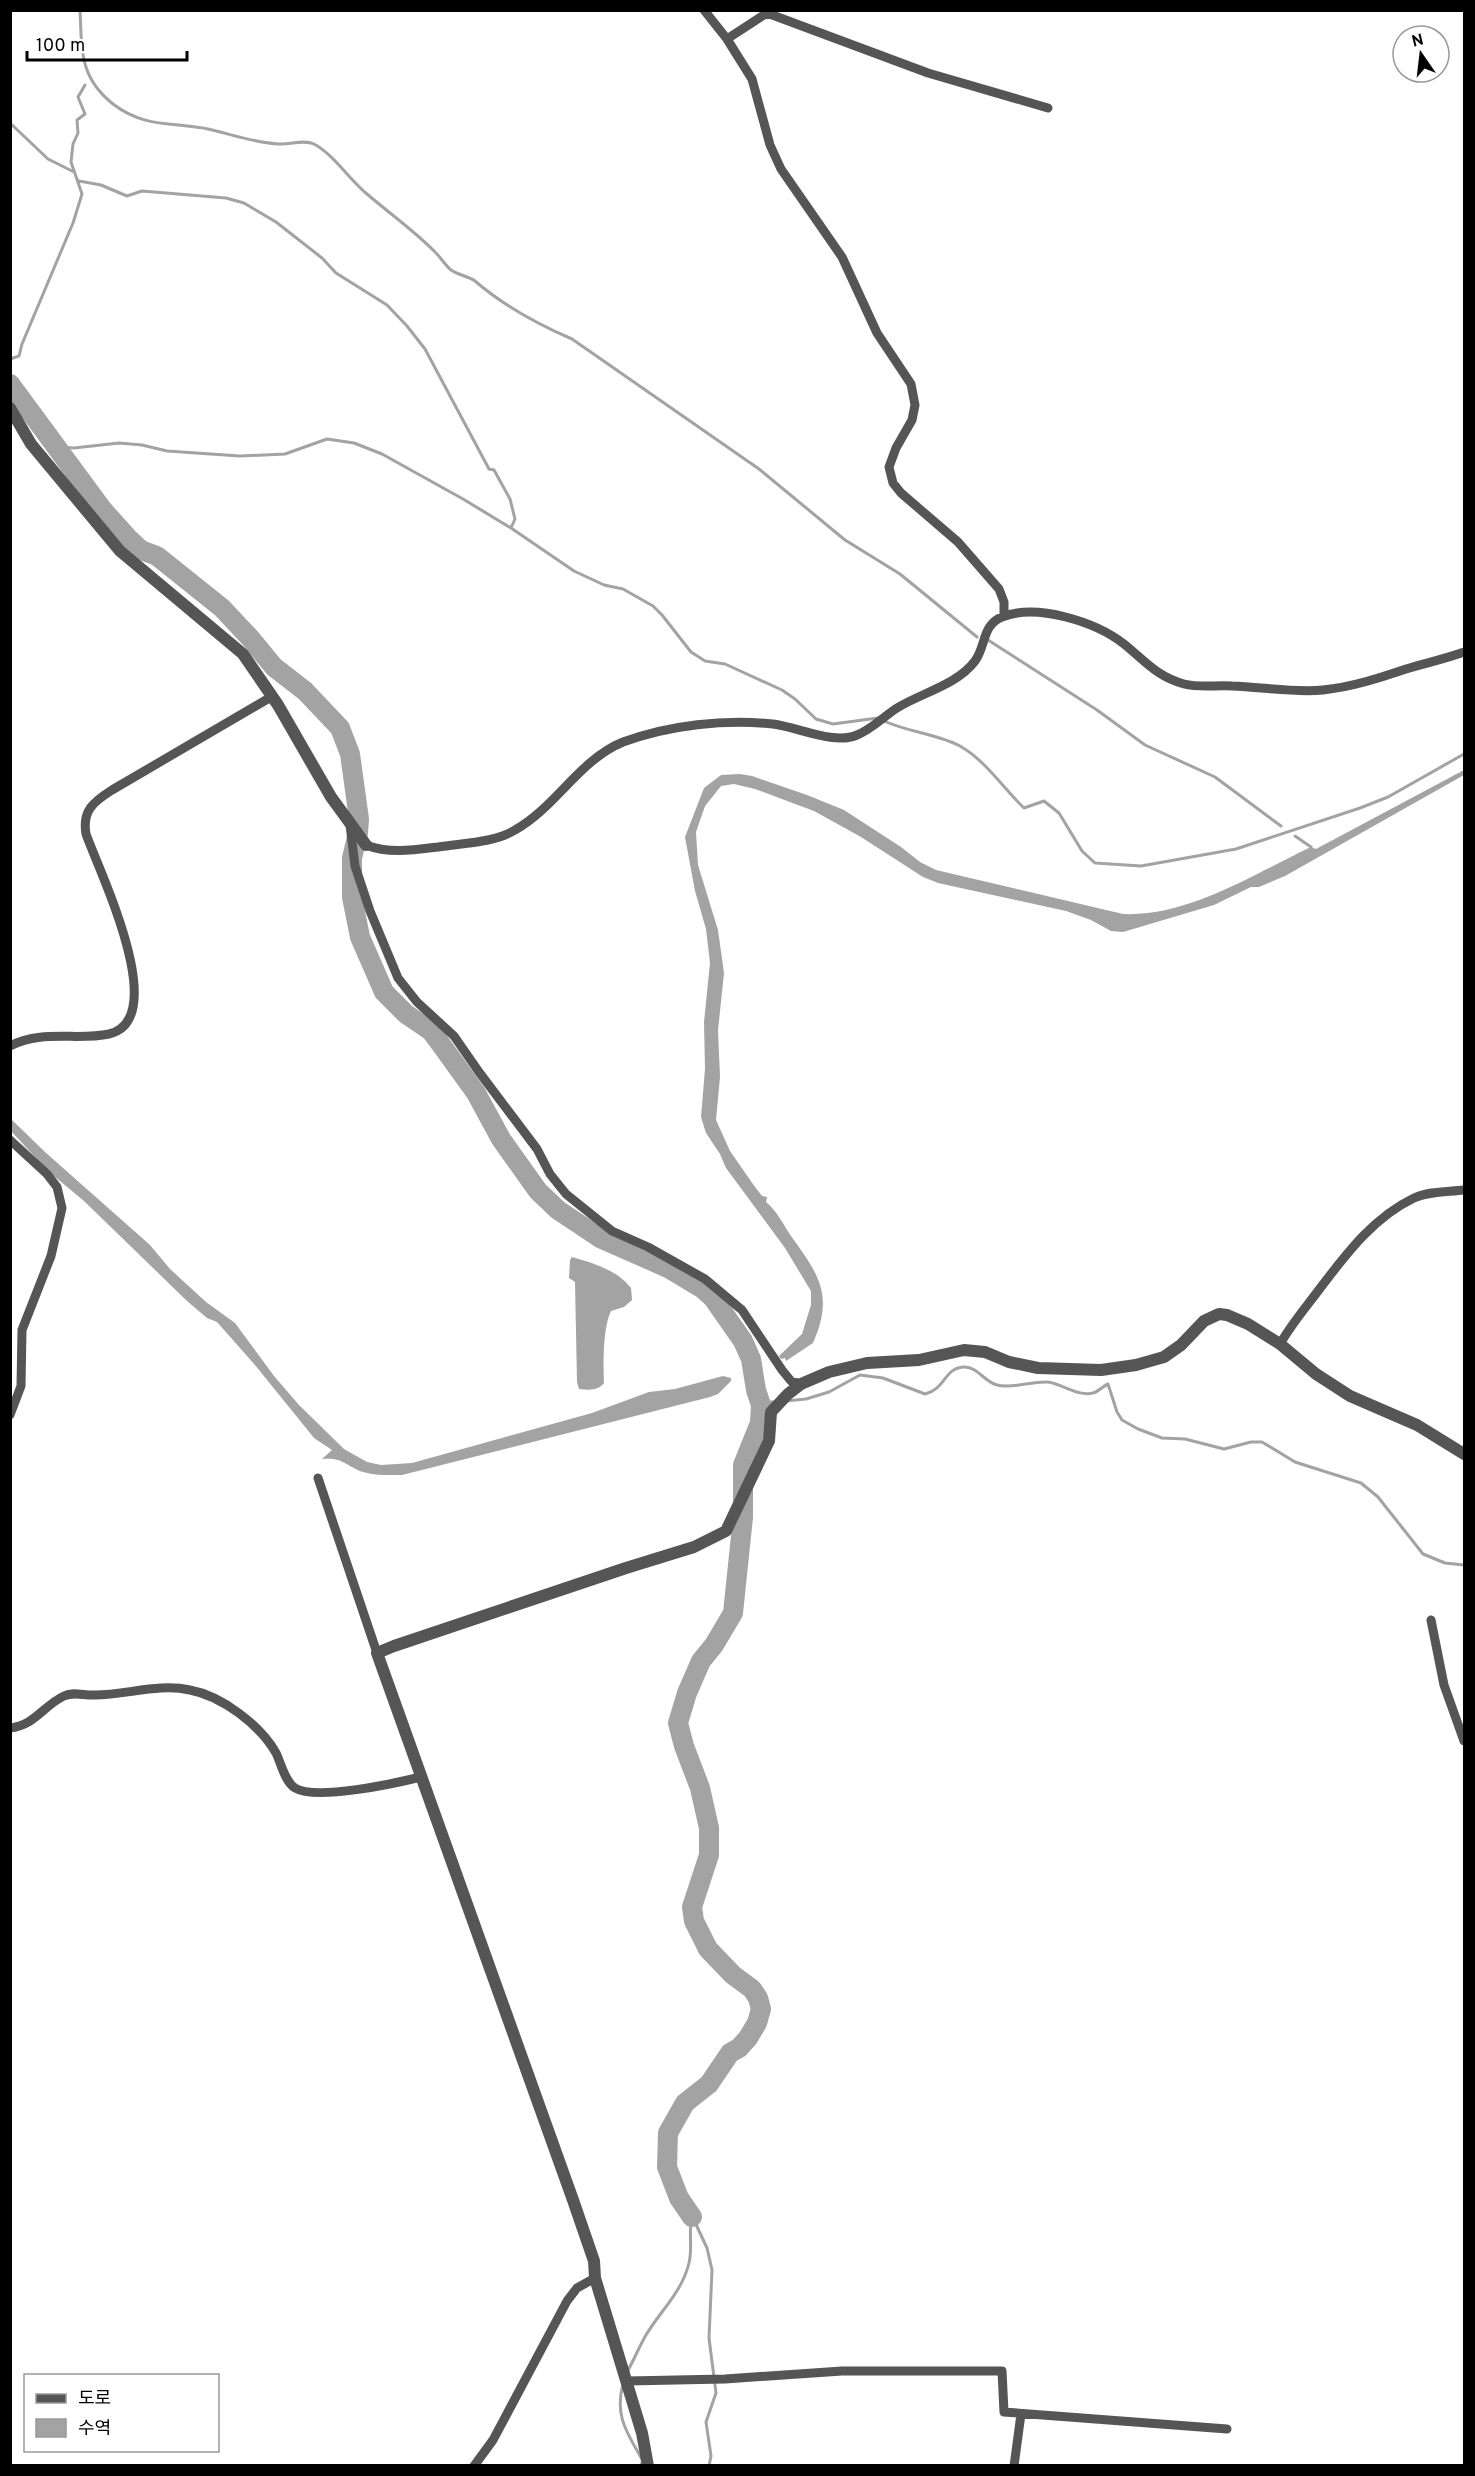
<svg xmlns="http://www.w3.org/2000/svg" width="1475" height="2476" viewBox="0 0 1475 2476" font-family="Overpass,'Noto Sans KR',sans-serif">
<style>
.water{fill:#a3a3a3}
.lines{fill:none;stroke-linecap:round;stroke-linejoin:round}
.stream{stroke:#a3a3a3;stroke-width:3}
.river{stroke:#a3a3a3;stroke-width:20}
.minor{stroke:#555;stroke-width:9}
.tertiary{stroke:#555;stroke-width:12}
</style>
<rect width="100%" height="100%" fill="#fff"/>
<!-- water -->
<path class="water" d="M1464,770V775L1285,876L1259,887H1251L1214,905L1123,932L1111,931L1091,920L1066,911L938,883L923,877L861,837L814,811L755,789L734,784L721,786L705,806L696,832L698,865L718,930L724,973L718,1030L720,1077L716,1120L730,1151L755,1187L762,1196L767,1197L766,1202C777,1211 783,1224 791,1236C819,1275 834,1295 813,1343L786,1361L785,1358L781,1359L779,1356L802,1334L811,1305V1291L785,1248L726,1168L720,1154L706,1133L701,1117L705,1069L704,1022L710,963L706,929L695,891L685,837L704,788L721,775L740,774L752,776L807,795L844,810L901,847L920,862L936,870L1123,914C1188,917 1254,874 1311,847L1316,849Z
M10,1118L45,1152L150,1245L170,1269L206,1302L235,1323L274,1376L299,1405L344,1449L367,1462L381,1465L412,1463L592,1413L649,1392L675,1389L723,1376L731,1378V1381L718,1394L710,1397L402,1475C388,1475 376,1476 363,1472C344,1465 343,1457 322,1459L332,1450L314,1438L255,1365L217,1322L207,1318L187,1301L84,1201L48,1171L11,1131Z
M572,1257C593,1263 617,1270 631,1288L632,1300L624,1307L611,1311C603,1327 603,1364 604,1383C598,1391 588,1390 579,1389L577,1382L575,1282L569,1278L570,1260Z"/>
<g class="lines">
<!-- stream -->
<path class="stream" d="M80,10C82,50 79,77 113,104C144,128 173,122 208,129C231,134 255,143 279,144C290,145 304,139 314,144C333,154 350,180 367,194C389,213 416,232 436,253C441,258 445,265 451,270C458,275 468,276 475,281C504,306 537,324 572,339L759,469L845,540L900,574L977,637
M10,123L48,159L74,172
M79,181L101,185L127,196L142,191L226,198L244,203L276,222L322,258L336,273L387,305L407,326L425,349L489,469L494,470L510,499L515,519L511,528
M10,359L19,356L22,344L73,223L82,194L71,162L73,144L78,133L77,120L85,114L78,97L85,85
M58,447L74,448L119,443L142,445L167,451L240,456L285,454L327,439L354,443L382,454L463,499L511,528L574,571L604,585L623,589L653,606L662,615L691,652L705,661L725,664L782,690L795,699L816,719L833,724L878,718
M988,640L1097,710L1145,745L1215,777L1281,826
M884,721C908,732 937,734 960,746C986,761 1003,788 1024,808L1044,801L1059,813L1082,851L1095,863L1141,866L1236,849L1360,808L1388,797L1464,754
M1295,836L1311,847
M756,1390L768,1402H774
M786,1401L806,1399L829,1392L860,1375L883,1378L925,1394C946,1389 944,1367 965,1367C977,1367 985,1382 997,1385C1013,1389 1031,1381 1048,1382C1062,1384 1079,1397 1093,1393C1098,1392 1103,1386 1108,1384L1117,1412L1122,1420L1138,1429L1162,1438L1185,1439L1224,1449L1251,1442H1262L1295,1462L1361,1483L1378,1497L1423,1554L1445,1563L1464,1565
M693,2218L707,2248L712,2270L709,2338L716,2393L706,2422L711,2456L709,2466
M627,2372C634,2360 639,2347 646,2335C661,2310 682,2292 689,2263C693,2247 688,2232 692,2217
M623,2384C614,2417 628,2434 643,2461L640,2466"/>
<!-- river -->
<path class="river" d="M10,384L102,509L128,538L141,550L157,556L222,608L251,639L274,667L305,691L340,728L350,754L359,819L358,833L352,858V897L360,937L384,992L406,1014L431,1031L440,1043L476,1093L501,1139L538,1191L558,1210L600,1238L668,1268L703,1289L713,1298L743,1341L751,1359L756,1390L761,1405L760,1423L743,1465V1517L733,1613L714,1645L701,1661L687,1693L678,1723L684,1746L700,1788L709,1828V1855L692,1907L694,1921L708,1949L733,1975L752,1989L758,1998L761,2009L757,2023L748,2038L739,2048L730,2053L709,2084L685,2103L668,2133L667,2167L679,2198L692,2217"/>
<!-- minor -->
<path class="minor" d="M704,10L727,39L752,79L770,145L781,169L842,257L877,333L911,384L915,405L912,420L896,448L889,467L893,483L901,493L958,542L999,589L1004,602V616
M727,39L767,13L928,73L1048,108
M350,825L355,866L370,911L398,978L417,1002L454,1036L479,1072L537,1149L550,1174L566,1194L612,1231L648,1247L705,1279L742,1310L782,1370L791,1381L801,1384
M366,845C389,854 414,850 438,847C462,843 494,843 515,830C556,807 579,760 623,742C670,725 724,719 773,724C798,727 834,745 857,735C872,729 883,717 897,708C921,693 957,685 975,661C986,646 982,625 1002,617C1037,603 1096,622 1124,644C1144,660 1157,677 1184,684C1200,688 1215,685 1232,686C1262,687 1293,693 1323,690C1352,687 1379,678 1406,669C1425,663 1445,659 1464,652
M10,1046C43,1029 76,1041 109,1034C172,1019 99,871 86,834C82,811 93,802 112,790L271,697
M10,1140L47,1174L57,1187L62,1208L51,1256L22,1330L21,1386L10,1415
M1280,1344C1292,1323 1307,1306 1321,1287C1347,1253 1374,1217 1414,1198C1429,1191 1448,1192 1464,1190
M318,1478L377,1653
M1431,1620L1444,1685L1464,1741
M10,1728C34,1726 44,1705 64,1696C74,1691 85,1696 95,1695C127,1695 158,1683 190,1690C222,1696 260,1725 276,1753C281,1763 285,1782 295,1788C316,1801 396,1783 421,1777
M627,2381L725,2379L842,2371H1002L1004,2412L1227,2429
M474,2466L493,2440L567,2301L577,2288L595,2278
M1014,2466L1021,2414"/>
<!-- tertiary -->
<path class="tertiary" d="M10,408L31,444L120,551L243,654L278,705L331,797L366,845
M648,2466L642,2433L595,2278L594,2261L573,2200L377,1653L394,1646L626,1568L694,1547L726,1531L769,1441L771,1412L788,1394L801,1384L829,1372L867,1363L919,1360L964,1350L985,1352L1009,1362L1038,1368L1101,1370L1136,1365L1164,1357L1181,1345L1204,1321L1219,1314L1227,1315L1248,1324L1280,1344L1316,1374L1350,1396L1417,1425L1464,1454"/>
</g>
<!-- border -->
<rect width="1475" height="2476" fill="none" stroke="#000000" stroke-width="24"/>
<!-- legend -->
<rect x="24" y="2374" width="195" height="78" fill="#ffffff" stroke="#999999" stroke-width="1.5"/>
<rect x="36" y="2394" width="30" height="9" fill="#555555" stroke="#999999" stroke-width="1.5"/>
<text x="78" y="2404" font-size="18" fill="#000000">도로</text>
<rect x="36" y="2419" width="30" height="18" fill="#a3a3a3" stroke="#999999" stroke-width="1.5"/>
<text x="78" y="2434" font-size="18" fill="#000000">수역</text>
<!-- north arrow -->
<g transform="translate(1421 54) rotate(346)"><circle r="28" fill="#ffffff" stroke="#999999" stroke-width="1.5"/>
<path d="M0-4.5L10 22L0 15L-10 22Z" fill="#000000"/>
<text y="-9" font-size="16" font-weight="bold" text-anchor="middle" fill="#000000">N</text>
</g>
<!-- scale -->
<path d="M27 51v9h160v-9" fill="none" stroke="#000000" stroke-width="3"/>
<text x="36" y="51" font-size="18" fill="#000000" stroke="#ffffff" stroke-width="4.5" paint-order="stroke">100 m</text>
</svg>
